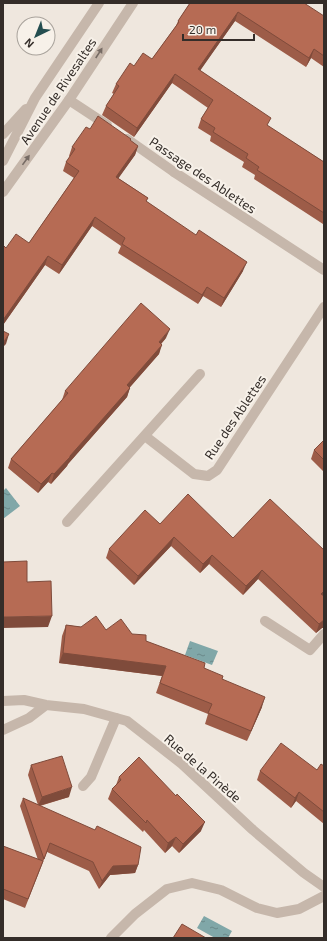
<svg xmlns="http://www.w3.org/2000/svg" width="327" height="941" viewBox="0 0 327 941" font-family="'Exo 2',sans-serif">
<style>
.water{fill:url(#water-ripples)}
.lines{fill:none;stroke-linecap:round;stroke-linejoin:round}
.service{stroke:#c6b7ab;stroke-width:10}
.pedestrian{stroke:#c6b7ab;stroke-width:10}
.minor{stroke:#c6b7ab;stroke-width:10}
.wall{fill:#9d5c48}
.shaded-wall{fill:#7f4b3b}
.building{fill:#b66b54;stroke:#7f4b3b}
.oneway{fill:#766b64}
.labels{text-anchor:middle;stroke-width:4;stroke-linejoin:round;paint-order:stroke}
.street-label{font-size:13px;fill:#342d29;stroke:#f7f1e9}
</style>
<defs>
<pattern id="water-ripples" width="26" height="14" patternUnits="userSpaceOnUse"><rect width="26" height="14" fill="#80a7a8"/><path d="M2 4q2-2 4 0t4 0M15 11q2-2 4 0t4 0" fill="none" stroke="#6a8889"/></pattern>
</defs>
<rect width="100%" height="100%" fill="#efe7de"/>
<!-- water -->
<path class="water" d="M6,488L20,506L3,519V491Z
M190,641L218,651L212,665L185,655Z
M204,916L232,931L228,938H215L197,928Z"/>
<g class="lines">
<!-- service -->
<path class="service" d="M265,621L310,650L324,634
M83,786L91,777L116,718"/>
<!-- pedestrian -->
<path class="pedestrian" d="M69,100L107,125
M127,139L174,172"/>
<!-- minor -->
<path class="minor" d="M3,134L26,109
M3,161L35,98L99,3
M174,172L324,270
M3,192L69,100L133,3
M145,436L194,474L208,476L217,470L324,307
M67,522L200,374
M3,701L24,700L46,705L84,709L127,721L182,764L253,830L304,873L324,887
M3,730L29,718L46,705
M111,938L135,914L167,889L192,883L221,890L257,908L277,913L299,909L324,896"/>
</g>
<!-- wall -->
<path class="wall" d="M190,3L324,16V67L311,58L306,67L235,21L200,70L268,126L324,162V222L323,224L254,179L255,175L242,167L244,162L210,141L211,136L198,128L201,119L208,108L172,83L134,137L102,115L106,106L114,94L112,93L116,84L134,66L152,59L176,26L178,21Z
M90,129L130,141L138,146L135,155L118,178L148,198L146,201L243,271L221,307L203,296L198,304L118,253L121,246L92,226L59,274L45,265L3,325V245L6,248L29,243L74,178L63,171L66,162L70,157L69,156L72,147Z
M166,338L161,344L159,354L130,387L127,397L68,464L67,466L51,484L48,482L38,493L8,468L11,459L62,400L65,391Z
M324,440V472L311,459L314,450Z
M160,524L233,538L324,550V628H322L316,633L258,579L243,595L209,564L200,573L171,546L134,585L106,558L109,549Z
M66,625L106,630L132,634L146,641L204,668L222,679L262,707L247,741L205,724L208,714L156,693L162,676L59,663L62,636Z
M31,765L69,797L40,806L138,865L135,873L110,875L99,889L89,871L47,852L25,908L3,899V846L38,860L20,806L23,798L38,805L28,775Z
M324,766V824L296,801L291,808L257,780L260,771L317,770Z
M119,777L201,831L179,853L172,846L165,853L144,830L143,832L108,799L112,789L116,785Z"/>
<!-- shaded-wall -->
<path class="shaded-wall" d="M238,12L235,21L195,78L198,69Z
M314,49L311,58L306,67L309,58Z
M175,74L172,83L134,137L137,128Z
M138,146L135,155L113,186L116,177Z
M95,217L92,226L59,274L62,265Z
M48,256L45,265L3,325V320Z
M247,262L243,271L221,307L224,298Z
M207,287L203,296L198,304L202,295Z
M170,329L166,338L155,351L159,342Z
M9,334L6,344L3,347V343Z
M162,345L159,354L124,394L127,385Z
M130,388L127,397L68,464L67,466L51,484L54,474L70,456Z
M52,473L48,482L38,493L41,484Z
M174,537L171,546L134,585L138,576Z
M212,555L209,564L200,573L203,564Z
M262,570L258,579L243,595L246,586Z
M324,591V596L321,594Z
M52,616L48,627L3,628V617Z
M324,620V628H322L316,633L319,624Z
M63,653L166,666L163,676L59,663Z
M265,697L262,707L247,741L251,731Z
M72,787L69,797L38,806L42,797Z
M299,792L296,801L291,808L295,798Z
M205,822L201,831L179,853L183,844Z
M176,837L172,846L165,853L168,843Z
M138,865L135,873L110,875L99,889L102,881L113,866Z"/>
<!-- building -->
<path class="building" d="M190,3H304L324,16V56L314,49L309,58L238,12L198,69L271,118L267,125L324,162V213L257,170L259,167L246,158L248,154L213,132L215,128L201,119L213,100L175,74L137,128L106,106L119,86L116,84L130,63L134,66L143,53L152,59L179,22L178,21Z
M98,116L131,139L130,140L138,146L116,177L148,198L146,201L196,235L199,230L247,262L224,298L207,287L202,295L122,244L125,238L95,217L62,265L48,256L3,320V245L6,248L16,234L29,243L79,171L66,162L75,149L72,147L86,127L90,129Z
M141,303L170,329L159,342L162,345L127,385L130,388L70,456V457L54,474L52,473L41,484L11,459L68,393L65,391Z
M3,331L9,334L3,343Z
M324,440V460L314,450Z
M188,494L233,538L270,499L324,550V591L321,594L324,596V620L319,624L262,570L246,586L212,555L203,564L174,537L138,576L109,549L145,510L160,524Z
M27,561V582L51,581L52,616L3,617V562Z
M96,616L106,630L121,619L132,634L146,635V641L205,663L204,668L223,676L222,679L265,697L251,731L208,713L212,704L160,683L166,666L63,653L66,625L81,627Z
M281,743L317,770L321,764L324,766V812L299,792L295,798L260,771Z
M62,756L72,787L42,797L31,765Z
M139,757L176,796L177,794L205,822L183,844L176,837L168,843L147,820L146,823L112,789L121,780L119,777Z
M23,798L95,830L97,826L141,847L138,865L113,866L102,881L93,862L50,843L44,859Z
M3,846L43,861L28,899L3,889Z
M182,924L206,938H173Z"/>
<!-- one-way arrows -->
<defs><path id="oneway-solid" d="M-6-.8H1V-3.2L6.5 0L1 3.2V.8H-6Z"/></defs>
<g class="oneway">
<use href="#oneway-solid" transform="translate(99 53) rotate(-57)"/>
<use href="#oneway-solid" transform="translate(26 160) rotate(-54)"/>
</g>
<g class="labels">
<!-- street labels -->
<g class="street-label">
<text transform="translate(58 91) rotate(-56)" y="5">Avenue de Rivesaltes</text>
<text transform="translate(203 175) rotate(34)" y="5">Passage des Ablettes</text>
<text transform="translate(235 417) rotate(-56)" y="5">Rue des Ablettes</text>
<text transform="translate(203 768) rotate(41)" y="5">Rue de la Pinède</text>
</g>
</g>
<!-- border -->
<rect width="327" height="941" fill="none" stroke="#342d29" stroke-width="8"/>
<!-- north arrow -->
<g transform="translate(36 36) rotate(223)"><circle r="19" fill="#f7f1e9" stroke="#a9a39c"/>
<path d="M0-3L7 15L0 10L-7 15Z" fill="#244e50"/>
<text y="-6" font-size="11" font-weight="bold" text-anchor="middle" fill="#342d29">N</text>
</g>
<!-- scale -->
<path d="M183 34v6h71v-6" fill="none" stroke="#342d29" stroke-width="2"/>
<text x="189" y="34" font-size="12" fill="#342d29" stroke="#f7f1e9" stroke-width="3" paint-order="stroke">20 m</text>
</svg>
